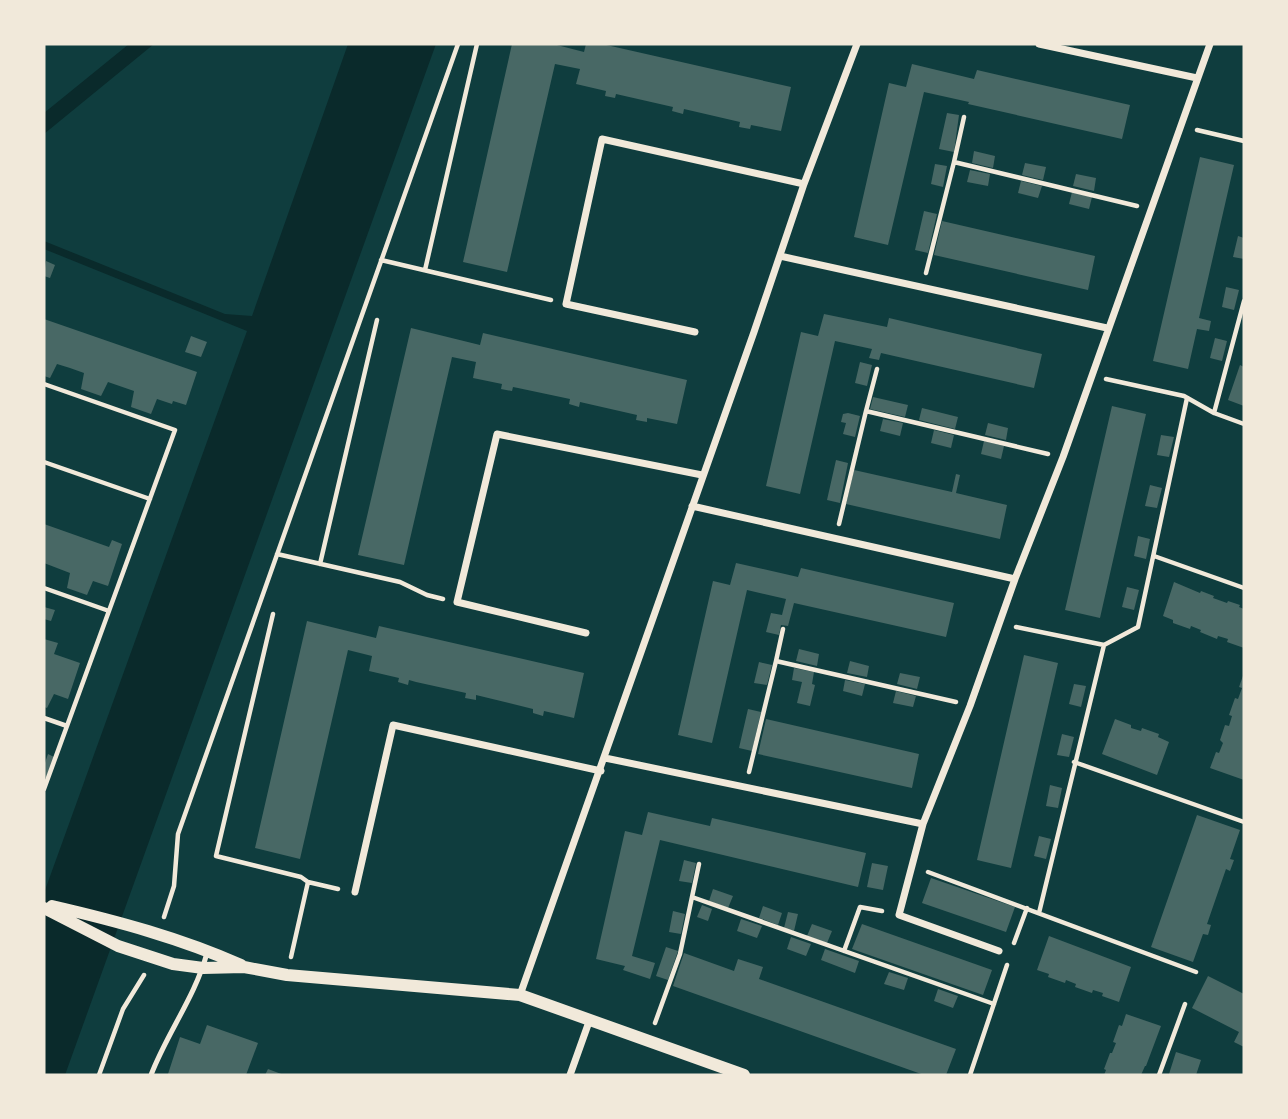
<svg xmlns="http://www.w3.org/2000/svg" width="1288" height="1119" viewBox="0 0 1288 1119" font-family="Manrope,sans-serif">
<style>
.water{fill:#0a2a2b}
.building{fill:#486865}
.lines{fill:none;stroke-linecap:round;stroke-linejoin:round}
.path{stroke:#f1e9da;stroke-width:4.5}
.service{stroke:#f1e9da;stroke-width:5}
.minor{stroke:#f1e9da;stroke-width:7}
.tertiary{stroke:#f1e9da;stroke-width:12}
</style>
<rect width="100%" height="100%" fill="#0f3d3e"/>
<!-- water -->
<path class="water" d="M129,44H154L44,134V113Z
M348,44H436L65,1075H44V893L247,331L44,249V241L225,314L252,316Z"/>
<!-- building -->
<path class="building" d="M512,44H553L584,52L586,44H602L791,87L781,131L751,125L750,129L739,127L740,122L684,109L683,114L672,111L673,107L616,94L615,98L605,96L606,91L576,84L580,69L555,64L507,272L463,262Z
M912,64L974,79L977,70L1130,105L1122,139L968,104L969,102L924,92L888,245L854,237L889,83L906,87Z
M947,113L959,115L954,152L939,149Z
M974,151L995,156L993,168L972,163Z
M1200,157L1234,165L1199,318L1211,321L1209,331L1197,329L1188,369L1153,361Z
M1025,163L1046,167L1043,180L1022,175Z
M935,164L947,166L943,187L931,184Z
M970,170L990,174L988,186L967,182Z
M1076,174L1096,178L1094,191L1073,186Z
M1021,181L1042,186L1038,198L1018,193Z
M1072,192L1092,197L1089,209L1069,204Z
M924,211L937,214L928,253L915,250Z
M942,221L1095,256L1088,290L934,255Z
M1238,236L1244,238V259L1233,257Z
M46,261L55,265L50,278L44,276Z
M1226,287L1239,290L1234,310L1222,307Z
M824,314L887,327L889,318L1042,354L1034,388L881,353L879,360L869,358L872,349L835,341L800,494L766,486L801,332L818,336Z
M44,319L197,372L186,405L173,401L172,404L157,399L151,414L131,407L134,391L108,382L101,396L81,389L84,373L70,368L57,364L50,378L44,376Z
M411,328L480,345L483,333L687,380L677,424L647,418V422L636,420L637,415L580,402L579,407L569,404L570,399L518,388L513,387L512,391L501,389L502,384L473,378L476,362L452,357L404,565L358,555Z
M191,336L207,342L201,357L185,352Z
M1215,338L1227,341L1222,361L1210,358Z
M860,362L872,365L867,386L855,383Z
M1240,365L1244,367V406L1228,400Z
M873,397L908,405L905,417L870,409Z
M1112,406L1146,414L1100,618L1065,610Z
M922,408L958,417L955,429L919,420Z
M848,413L860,416L855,437L843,434L846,423L841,422L843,414Z
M883,419L903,423L900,436L880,431Z
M988,423L1008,428L1006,440L985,435Z
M934,430L954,435L951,448L931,443Z
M1161,435L1174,437L1169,457L1157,455Z
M984,441L1004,446L1001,459L981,454Z
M836,460L848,463L840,503L827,500Z
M854,470L952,492L956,474L960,475L956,493L1007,505L1000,539L846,504Z
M1150,485L1162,488L1157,508L1145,506Z
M44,524L109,547L112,540L122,544L108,586L93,581L87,595L67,588L70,573L44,563Z
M1138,536L1150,539L1146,559L1134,556Z
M736,563L798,577L801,568L954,603L946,637L794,603L788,626L781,625L779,635L766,632L771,613L782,615L786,599L747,590L712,743L678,735L713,581L730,585Z
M1174,582L1200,593L1201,591L1214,596L1213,598L1227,603L1228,601L1240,605L1239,607L1244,609V648L1227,642L1228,639L1218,636L1217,639L1200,632L1201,630L1191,626L1190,629L1173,623V620L1163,616Z
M1127,587L1139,590L1134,610L1122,607Z
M44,607L55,610L51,621L44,619Z
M307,621L376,638L379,626L584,673L574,718L544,711L543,716L533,713V709L476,695V700L465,698L466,693L416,682L409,680L408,685L398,682L399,678L369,671L372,656L348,650L300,859L255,848Z
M44,639L58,643L54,654L80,663L68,699L54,694L47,708L44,707Z
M799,649L819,654L817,666L796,661Z
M1024,655L1058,663L1011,868L977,860Z
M850,661L869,666L867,677L847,673Z
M759,662L772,665L767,685L754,683Z
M794,668L814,672L812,684L815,685L810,706L797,703L802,682L792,680Z
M900,673L920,677L917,689L897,684Z
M1244,673V780L1210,768L1216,752L1219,753L1223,743L1220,740L1225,725L1229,726L1232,716L1229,715L1235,698L1238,699L1242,688L1239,687Z
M845,680L865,684L862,696L843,691Z
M1074,684L1086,686L1081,707L1069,704Z
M896,691L916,696L913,707L893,703Z
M748,709L761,712L752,751L739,748Z
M766,719L919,754L912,788L758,754Z
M1115,719L1131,725V728L1141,731L1142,728L1159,734L1158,737L1169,742L1157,775L1102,754Z
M1062,734L1074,737L1069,757L1057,755Z
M48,754L54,757L46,778L44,777V766Z
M1050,785L1062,788L1058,808L1046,806Z
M648,812L710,826L712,818L866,853L858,887L660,840L632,956L655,963L650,979L623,970L625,966L596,959L625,831L642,835Z
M1197,815L1240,830L1230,859L1234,860L1230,871L1226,869L1207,924L1211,925L1208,935L1203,934L1193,962L1151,947Z
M1039,836L1051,839L1046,859L1034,856Z
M684,860L696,863L692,883L679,881Z
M872,863L888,866L883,890L867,887Z
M931,878L1015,907L1006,932L922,903Z
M713,889L733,896L728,908L709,901Z
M702,905L712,909L708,921L697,917Z
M763,906L782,913L778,925L759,918Z
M673,911L685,914L681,934L669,932Z
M788,912L798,914L794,931L784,928Z
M741,919L762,926L757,938L737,931Z
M812,924L832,931L827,943L807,936Z
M862,924L992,970L983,995L852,949Z
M1049,936L1131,967L1119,1002L1102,996L1103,993L1093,990L1092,993L1075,987L1076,984L1066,980L1065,983L1048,977L1049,974L1037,970Z
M791,937L811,944L806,956L787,949Z
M666,947L678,951L668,980L656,976Z
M825,949L859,961L855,973L821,960Z
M684,953L734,971L738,959L763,967L759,979L956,1049L946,1075H924L673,986Z
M889,972L908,978L904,990L884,984Z
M1208,976L1244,994V1047L1234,1042L1239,1032L1192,1008Z
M938,989L958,996L953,1008L934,1001Z
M1126,1014L1161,1026L1146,1066H1145L1141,1075H1104L1106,1070L1104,1069L1110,1053H1112L1116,1043L1113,1042L1119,1025L1122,1026Z
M207,1025L258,1043L246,1075L168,1074L180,1037L200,1044Z
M1176,1052L1201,1060L1196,1075L1169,1074Z
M268,1069L284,1075H265Z"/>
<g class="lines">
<!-- path -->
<path class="path" d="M1197,130L1244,141
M954,162L964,117
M381,260L551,300
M425,270L477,44
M926,273L954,162L1137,206
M1106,379L1184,396L1214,413L1244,424
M44,384L175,430L44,789
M866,411L877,369
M1214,413L1244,301
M44,462L150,499
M839,524L866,411L1048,454
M277,554L400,582L427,595L443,599
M1154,556L1244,588
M320,564L377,320
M44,588L109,611
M273,614L216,856L301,877L308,882
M1016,627L1104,645L1138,627L1187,398
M776,661L783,629
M44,718L67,726
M1074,762L1244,822
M749,772L776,661L956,702
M928,872L1196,972
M692,897L699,864
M1039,913L1104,645
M164,917L174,886L178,834L458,44
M1014,943L1027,908
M844,951L860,907L882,911
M291,957L308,882L338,889
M655,1023L680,954L692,897L994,1004
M99,1075L123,1009L144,975
M970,1075L1007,965
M1159,1075L1185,1004"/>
<!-- service -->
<path class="service" d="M151,1075C167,1033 195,997 207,953"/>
<!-- minor -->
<path class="minor" d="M1039,44L1197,78
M780,256L1107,328
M695,332L566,304L602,139L804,184
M692,506L1015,579
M586,633L457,602L497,434L702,475
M605,758L923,824
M355,892L393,725L601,771
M999,951L899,915L923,824L970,706L1015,579L1063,457L1210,44
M520,995L754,332L804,184L857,44
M570,1075L590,1019"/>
<!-- tertiary -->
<path class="tertiary" d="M52,906C117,921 180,938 241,965
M44,908L118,946L173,964L203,968L244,967L287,975L520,995L744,1075"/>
</g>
<!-- border -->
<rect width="1288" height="1119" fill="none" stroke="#f1e9da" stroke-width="91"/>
</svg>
